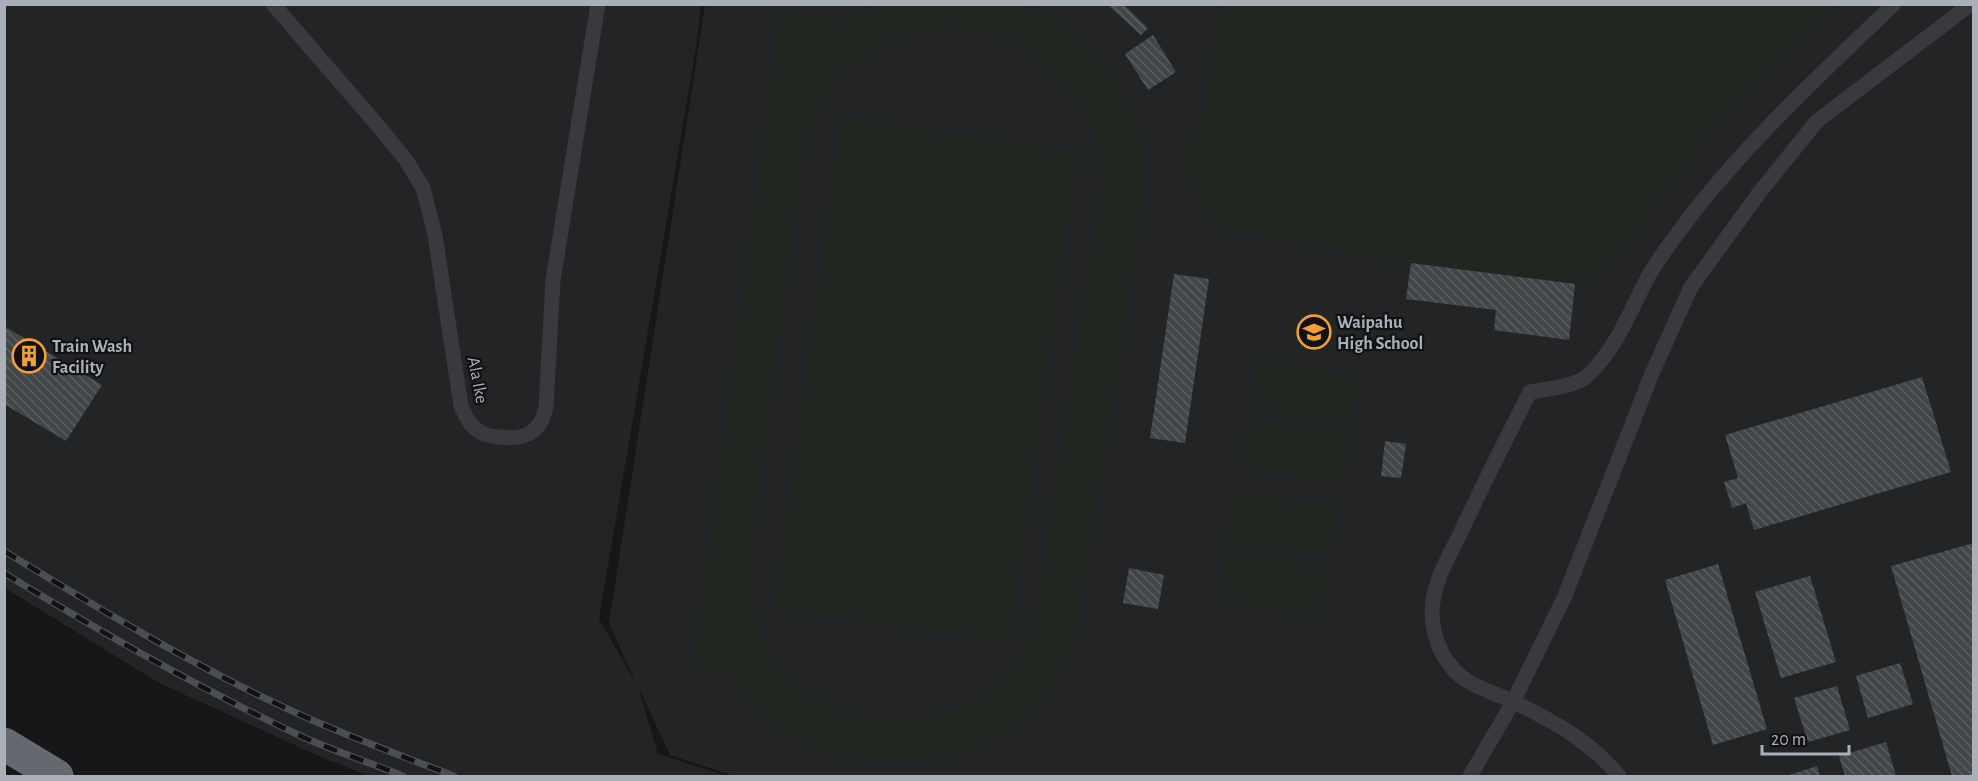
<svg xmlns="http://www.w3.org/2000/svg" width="1978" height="781" viewBox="0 0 1978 781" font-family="'Alegreya Sans',sans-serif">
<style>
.built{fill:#232426}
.park{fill:#1f2720;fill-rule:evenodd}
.building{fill:url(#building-back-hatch)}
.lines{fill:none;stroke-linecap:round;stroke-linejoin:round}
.service{stroke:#383a3e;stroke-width:15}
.motorway{stroke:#64686f;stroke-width:33}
.rail-casing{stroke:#4b4e53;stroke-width:7}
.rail{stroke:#121214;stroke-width:4.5;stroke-dasharray:14;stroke-linecap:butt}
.labels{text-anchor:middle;stroke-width:4.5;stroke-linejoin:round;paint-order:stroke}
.poi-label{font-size:18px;font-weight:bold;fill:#a9b0b9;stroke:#121214;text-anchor:start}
.street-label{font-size:18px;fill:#a9b0b9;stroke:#121214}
</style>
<defs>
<pattern id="building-back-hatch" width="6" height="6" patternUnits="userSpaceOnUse" patternTransform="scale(1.5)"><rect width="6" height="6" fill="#434649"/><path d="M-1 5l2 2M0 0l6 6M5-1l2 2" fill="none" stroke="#5b5e61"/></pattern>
</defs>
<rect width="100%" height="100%" fill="#171719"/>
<!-- built -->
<path class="built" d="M4,5H701L697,42L599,619L637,685L609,623L705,5H1973V776H734L670,755L638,686L658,754L727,776H369L321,757L159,683L5,588Z"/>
<!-- park -->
<path class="park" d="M1028,5C1104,38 1142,105 1146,186L1077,621C1070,642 1063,662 1052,680C1000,764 885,781 802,740C773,724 753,699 734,673L694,669L781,12L843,22L875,5ZM957,26C974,29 991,31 1007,38C1046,53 1078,87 1093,126C1100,143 1101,162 1103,181L1036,620C1027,643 1015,664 997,682C933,747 819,730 771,654C751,625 750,597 748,563L805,137C833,62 877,31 957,26Z
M1221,5V4L1836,5L1730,105L1593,285L1392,260L1221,226L1185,179L1190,130H1202Z
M842,119L1076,152L1009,640L775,607Z
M1258,361L1358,378L1351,423L1250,408Z
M1248,420L1349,435L1341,482L1240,466Z
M1235,493L1337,508L1329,554L1228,539Z
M1225,552L1327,568L1319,614L1218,599Z"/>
<!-- building -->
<path class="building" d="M1107,4H1123L1148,28L1141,35Z
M1153,35L1176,72L1148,90L1125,54Z
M1411,263L1575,284L1569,340L1494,330L1496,310L1406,299Z
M1174,274L1209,279L1185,443L1150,438Z
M4,326L102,385L66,441L4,404Z
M1922,377L1951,472L1754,530L1746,503L1732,508L1724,482L1738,478L1725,435Z
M1385,441L1406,444L1401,478L1381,476Z
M1974,543V776H1952L1891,566Z
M1718,564L1767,729L1713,745L1665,580Z
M1129,568L1164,575L1158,609L1123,603Z
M1810,576L1836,662L1781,678L1755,592Z
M1900,663L1913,704L1868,718L1856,676Z
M1837,686L1850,730L1808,742L1794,698Z
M1886,742L1896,776H1845L1839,756Z
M1817,766L1820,776H1786Z"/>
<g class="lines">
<!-- service -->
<path class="service" d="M273,4L379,127L406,160L423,188L435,235L461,406C465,415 469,424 477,430C484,435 491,437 500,437C524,440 541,433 546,407L553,280L598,4
M1470,776L1513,702L1564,598L1653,371L1691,287L1759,193L1817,121L1971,4
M1619,776C1590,741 1553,721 1512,701C1499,695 1484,690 1471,683C1445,669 1432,639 1432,611C1433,583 1448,558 1460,534C1482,486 1506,439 1530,392C1546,389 1574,387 1587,376C1616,350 1631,309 1649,275C1659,258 1671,242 1683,226C1744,145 1820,75 1894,4"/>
<!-- motorway -->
<path class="motorway" d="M4,744L57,776"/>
<!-- rail casing -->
<g class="rail-casing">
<path id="rail" d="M4,551C106,613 210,676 319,723C364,742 409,759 454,776
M4,573C102,633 202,690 305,738C337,752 371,763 403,776"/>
</g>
<!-- rail -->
<use href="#rail" class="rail"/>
</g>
<!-- icons -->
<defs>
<g id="school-ring" transform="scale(1.725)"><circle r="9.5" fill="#121214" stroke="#f2a036" stroke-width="1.5"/><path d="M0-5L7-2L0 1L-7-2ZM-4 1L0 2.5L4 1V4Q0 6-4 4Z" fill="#f2a036"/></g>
<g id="building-ring" transform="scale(1.725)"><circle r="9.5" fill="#121214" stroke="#f2a036" stroke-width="1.5"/><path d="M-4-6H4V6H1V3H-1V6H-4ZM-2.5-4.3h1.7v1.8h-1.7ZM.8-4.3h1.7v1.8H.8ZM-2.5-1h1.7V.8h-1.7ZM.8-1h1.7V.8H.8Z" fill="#f2a036"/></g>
</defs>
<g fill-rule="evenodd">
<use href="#school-ring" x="1314" y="332"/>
<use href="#building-ring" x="29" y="356"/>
</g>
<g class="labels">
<!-- poi labels -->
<g class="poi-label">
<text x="1337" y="328">Waipahu<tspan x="1337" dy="21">High School</tspan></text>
<text x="52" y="352">Train Wash<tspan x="52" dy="21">Facility</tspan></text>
</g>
<!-- street labels -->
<g class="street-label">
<text transform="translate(478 380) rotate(79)" y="6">Ala Ike</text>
</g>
</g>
<!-- border -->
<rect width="1978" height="781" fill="none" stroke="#a9b0b9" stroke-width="12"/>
<!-- scale -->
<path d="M1762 745v9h87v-9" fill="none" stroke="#a9b0b9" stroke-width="3"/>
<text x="1771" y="745" font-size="18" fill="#a9b0b9" stroke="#121214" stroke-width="4.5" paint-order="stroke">20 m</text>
</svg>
